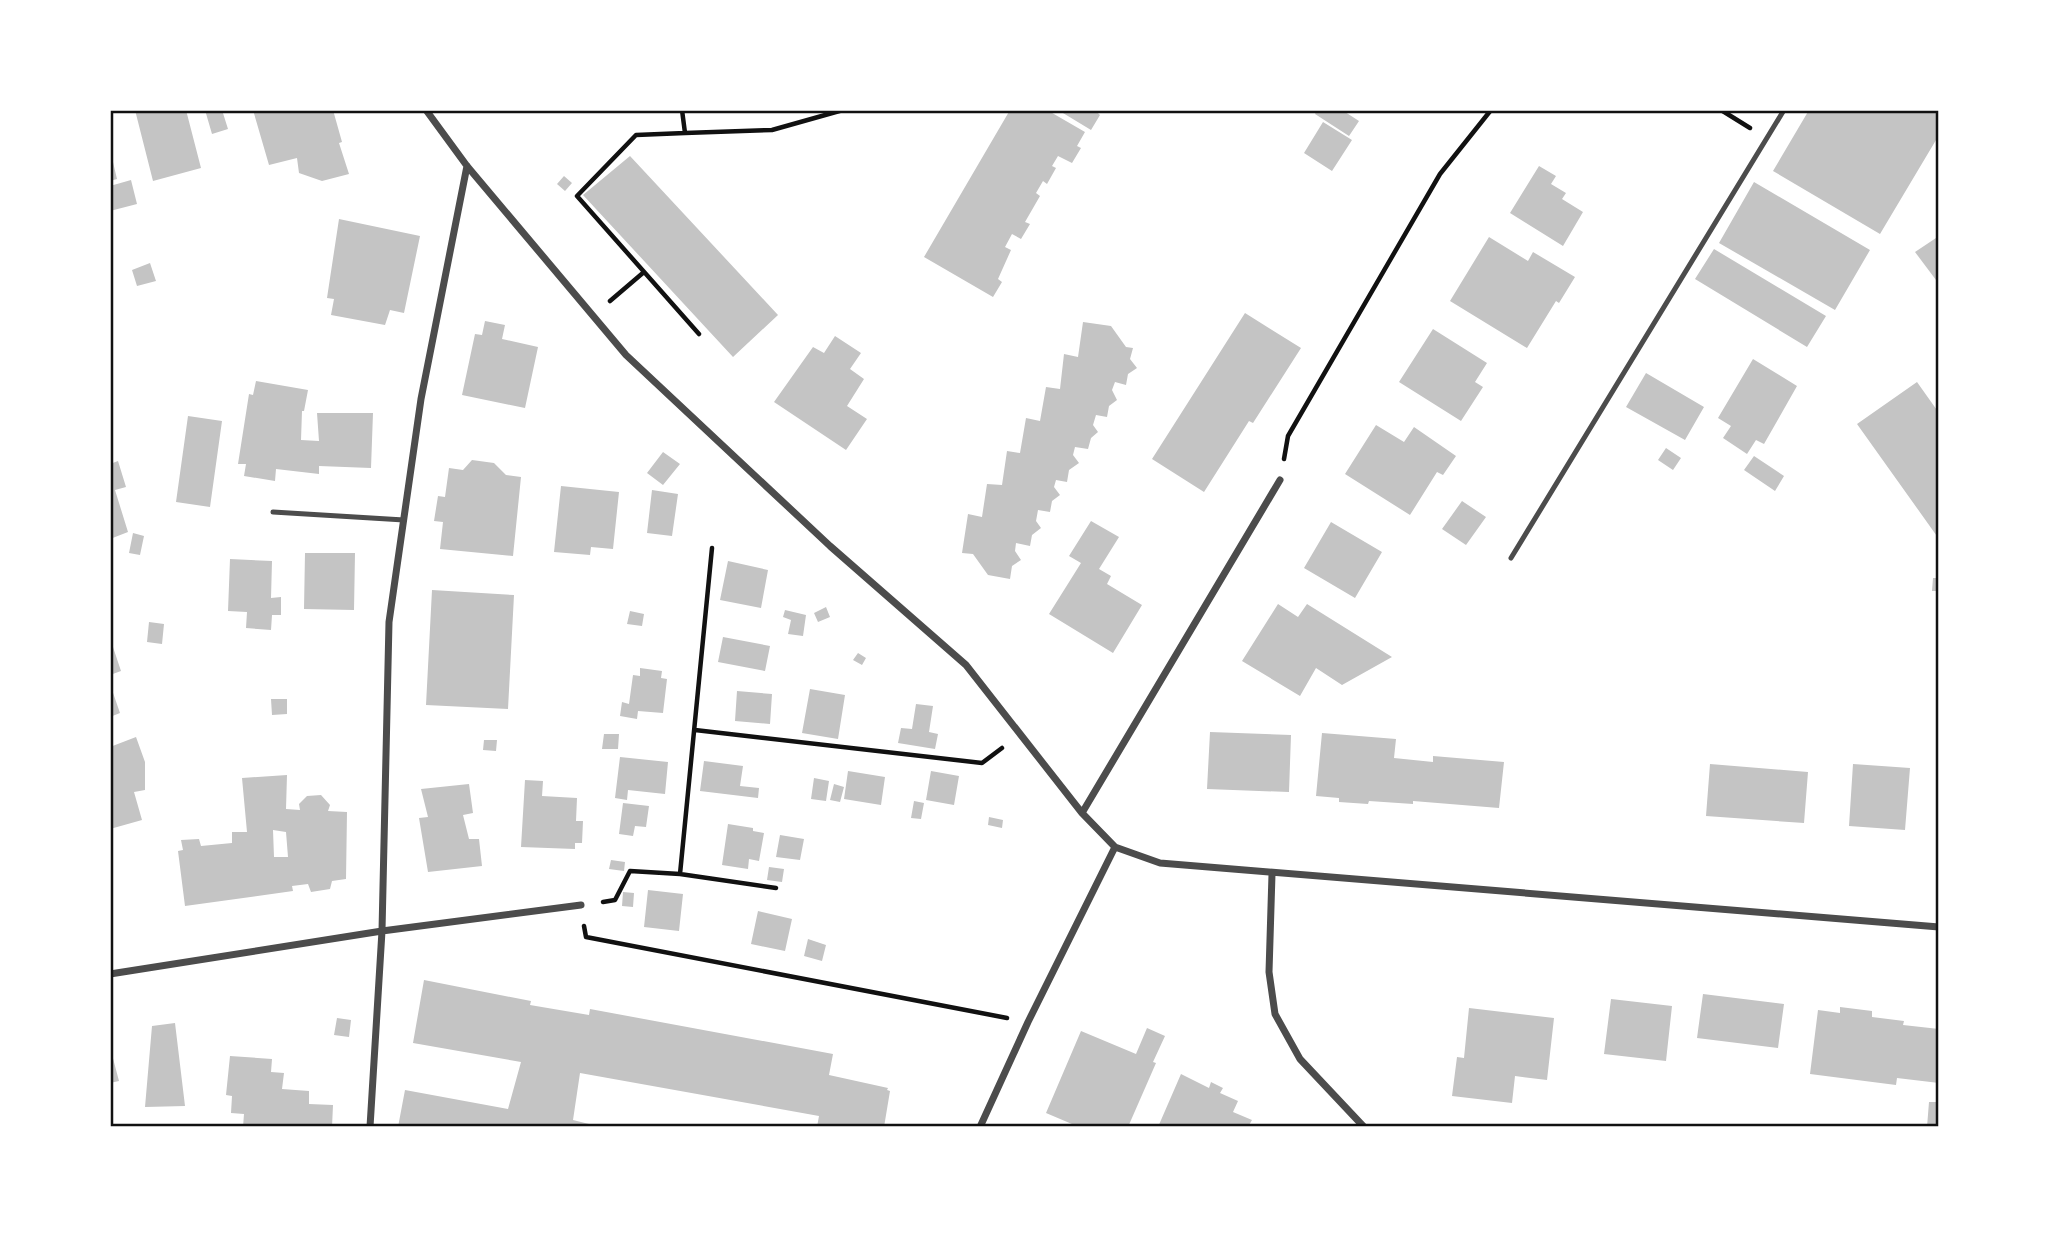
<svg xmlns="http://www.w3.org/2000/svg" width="2049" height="1237" viewBox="0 0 2049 1237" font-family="Barlow,sans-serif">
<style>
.building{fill:#c4c4c4;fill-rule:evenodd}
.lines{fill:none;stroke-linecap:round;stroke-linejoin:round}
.path{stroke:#111;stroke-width:4.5}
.service{stroke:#4c4c4c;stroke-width:5}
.minor{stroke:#4c4c4c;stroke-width:7}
.neatline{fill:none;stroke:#111;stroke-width:2.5}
</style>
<rect width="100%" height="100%" fill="#fff"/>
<!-- building -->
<path class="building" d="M135,110H186L201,168L153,181Z
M205,110H222L228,129L212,134Z
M253,110H333L342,142L339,143L349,174L322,181L299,173L297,158L269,165Z
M1010,110H1047L1085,132L1077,146L1081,148L1072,163L1058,156L1052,166L1056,168L1047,184L1043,181L1036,193L1040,196L1025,222L1030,224L1021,239L1012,234L1005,247L1011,250L998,279L1002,282L993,297L924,257Z
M1058,110H1095L1100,115L1091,130Z
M1317,110H1342L1359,121L1349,136L1315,114Z
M1809,110H1930L1939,115V135L1880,234L1773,171Z
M1323,122L1352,140L1332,171L1304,153Z
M630,156L778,315L733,357L583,195Z
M113,162L117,179L110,181V163Z
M1539,166L1556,176L1551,184L1566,193L1562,199L1583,212L1563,246L1510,213Z
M564,176L572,183L565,191L557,184Z
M131,180L137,204L110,211V186Z
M1754,182L1870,250L1835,310L1719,243Z
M339,219L420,236L404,313L390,310L385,325L331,315L334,299L327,298Z
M1939,236V284L1915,252Z
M1489,237L1528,261L1533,252L1575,277L1559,303L1556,301L1527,348L1450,301Z
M1714,249L1826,316L1807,347L1695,279Z
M150,263L156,281L137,286L132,270Z
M1245,313L1301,348L1253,423L1249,421L1204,492L1152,459Z
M485,321L505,325L502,339L538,347L525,408L462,395L475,334L482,335Z
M1083,322L1111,326L1126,347L1133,348L1130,359L1137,368L1128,374L1126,385L1115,382L1112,390L1117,400L1109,406L1107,417L1096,415L1093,425L1098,432L1091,438L1088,449L1075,447L1073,455L1079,463L1069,470L1067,482L1056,480L1054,487L1060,495L1052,501L1050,512L1038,510L1036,521L1041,528L1032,535L1030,546L1016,543L1015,551L1021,560L1012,566L1010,579L988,575L973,554L962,553L968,514L982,517L987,484L1002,485L1007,451L1020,453L1026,418L1040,421L1046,387L1060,389L1064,354L1078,357Z
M1433,329L1487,363L1475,382L1483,387L1461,421L1399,382Z
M835,336L861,353L850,369L864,379L847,406L867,419L846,450L774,402L813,347L824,353Z
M1753,359L1797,386L1764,444L1756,440L1747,454L1723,438L1731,426L1718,418Z
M1646,373L1704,407L1685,440L1626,407Z
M256,381L308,390L304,411H302L301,440L319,441L317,413H373L371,468L319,466V474L276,469L275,481L244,476L246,464H238L249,394L253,395Z
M1917,382L1939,413V539L1857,424Z
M188,416L222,421L210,507L176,502Z
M1376,425L1404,442L1414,427L1456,456L1443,475L1437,472L1410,515L1345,474Z
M1666,448L1681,458L1673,470L1658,460Z
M663,452L680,464L663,485L647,473Z
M1754,456L1784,476L1775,491L1744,470Z
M472,460L494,463L506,475L521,477L513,556L440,549L443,522L434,521L438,496L445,497L449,468L463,470Z
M118,461L126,487L115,490L128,532L110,539V464Z
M561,486L619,492L613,549L591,547L590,555L554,552Z
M652,490L678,494L672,536L647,533Z
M1462,501L1486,517L1466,545L1442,529Z
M1091,521L1119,537L1099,569L1111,576L1107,584L1142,605L1113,653L1049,614L1081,563L1069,556Z
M1331,522L1382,552L1355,598L1304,568Z
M133,533L144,536L140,555L129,553Z
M305,553H355L354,610L304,609Z
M230,559L272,561L271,598L281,597V615H272L271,630L246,628L247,612L228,611Z
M728,561L768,570L761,608L720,600Z
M1933,578H1939V591H1932Z
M432,590L514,595L508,709L426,705Z
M1278,604L1298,617L1307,604L1392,657L1342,685L1316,668L1300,696L1242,661Z
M826,607L830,617L818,622L814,613Z
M785,610L806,615L803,636L788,634L791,620L783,617Z
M630,611L644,614L642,626L627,624Z
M149,622L164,624L162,644L147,642Z
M723,637L770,646L765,671L718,662Z
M113,647L121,671L110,675V648Z
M858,653L866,658L862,665L853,660Z
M640,668L662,671L661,678L667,679L663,713L638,711L637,719L620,716L622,702L629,704L633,675L640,676Z
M110,684L120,713L110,717Z
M810,689L845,695L838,739L802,733Z
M737,691L772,694L770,724L735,721Z
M271,699H287V714L272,715Z
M916,704L933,706L929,732L938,734L935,749L898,743L901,728L912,729Z
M1210,732L1291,735L1289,792L1207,789Z
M1322,733L1396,739L1394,758L1433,762V756L1504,762L1499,808L1413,801V804L1369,801L1368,804L1339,802V798L1316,796Z
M604,734H619L618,749H602Z
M136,737L145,762V790L134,792L142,820L110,829V747Z
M484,740H497L496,751L483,750Z
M620,757L668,762L665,794L628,790L627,800L615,798Z
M704,761L743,766L740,786L759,788L758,798L700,791Z
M1710,764L1808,772L1804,823L1706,816Z
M1853,764L1910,768L1905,830L1849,826Z
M848,771L885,777L881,805L844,799Z
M931,771L959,776L954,805L926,800Z
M287,775L286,809L300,810L299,804L307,796L321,795L330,805L328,811L347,812L346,879L332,881L330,889L311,892L308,884L292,886L293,891L185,906L178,851L183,850L181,840L199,839L201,846L232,843V832H247L242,778ZM273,830L286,832L288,857H274Z
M814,778L829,781L826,801L811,799Z
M525,780L543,781L542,796L577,798L576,821H583L582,843H575V849L521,847Z
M469,784L473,813L463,815L469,839H479L482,866L428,872L419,818L428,817L421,789Z
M834,784L844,787L840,802L830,800Z
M914,801L924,803L921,819L911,818Z
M623,803L649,806L646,827L635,826L633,836L619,834Z
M989,817L1003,820L1002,828L988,825Z
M728,824L753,828V831L764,833L759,861L749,859L748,869L722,865Z
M780,835L804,839L800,860L776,857Z
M611,860L625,862L624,871L609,869Z
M769,867L784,869L782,882L767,880Z
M648,890L683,894L679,931L644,927Z
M623,892L634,893L633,907L622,906Z
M758,911L792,919L785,951L751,944Z
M808,939L826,945L822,961L804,956Z
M424,980L531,1001L530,1005L589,1015L590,1009L833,1054L829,1075L888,1088L887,1090L890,1091L884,1127H817L819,1116L580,1073L573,1120L601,1127H398L405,1090L508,1109L521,1062L413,1043Z
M1703,994L1784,1004L1778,1048L1697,1038Z
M1611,999L1672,1006L1666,1061L1604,1054Z
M1840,1007L1872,1011V1017L1904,1021L1903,1025L1939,1029V1083L1897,1078L1896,1085L1810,1074L1818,1010L1840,1013Z
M1469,1008L1554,1018L1547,1080L1515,1076L1512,1103L1452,1096L1457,1057L1464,1058Z
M337,1018L351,1020L349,1037L334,1035Z
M175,1023L185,1106L145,1107L152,1026Z
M1147,1028L1165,1036L1153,1062L1156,1063L1128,1127H1079L1046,1113L1081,1031L1136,1054Z
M110,1047L119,1081L110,1083Z
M230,1056L272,1059L271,1072L284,1073L282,1089L309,1091V1104L333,1105L332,1127H243L244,1114L231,1113L232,1096L226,1095Z
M1181,1074L1209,1088L1211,1082L1223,1088L1220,1093L1238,1101L1233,1112L1252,1120L1248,1127H1158Z
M1929,1102H1939V1127H1927Z"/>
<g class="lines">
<!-- path -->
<path class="path" d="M682,110L685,133L772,130L843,110
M1721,110L1750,128
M685,133L636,135L577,196L699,334
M610,301L644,272
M1284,459L1288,436L1440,174L1491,110
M695,730L982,763L1002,748
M680,874L712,548
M603,902L615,900L630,871L680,874L776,888
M584,926L586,937L1007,1018"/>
<!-- service -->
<path class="service" d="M273,512L404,520
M1511,558L1784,110"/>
<!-- minor -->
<path class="minor" d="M426,110L467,166L626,355L830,546L966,665L1082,813L1115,847L1160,863L1939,927
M1082,813L1280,480
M1272,874L1269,972L1275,1014L1300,1059L1364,1127
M110,974L382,931L581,905
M370,1127L382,931L389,622L421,399L467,166
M980,1127L1028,1022L1115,847"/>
</g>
<!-- border -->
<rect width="2049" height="1237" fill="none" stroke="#ffffff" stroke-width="224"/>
<rect x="112" y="112" width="1825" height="1013" class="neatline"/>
</svg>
